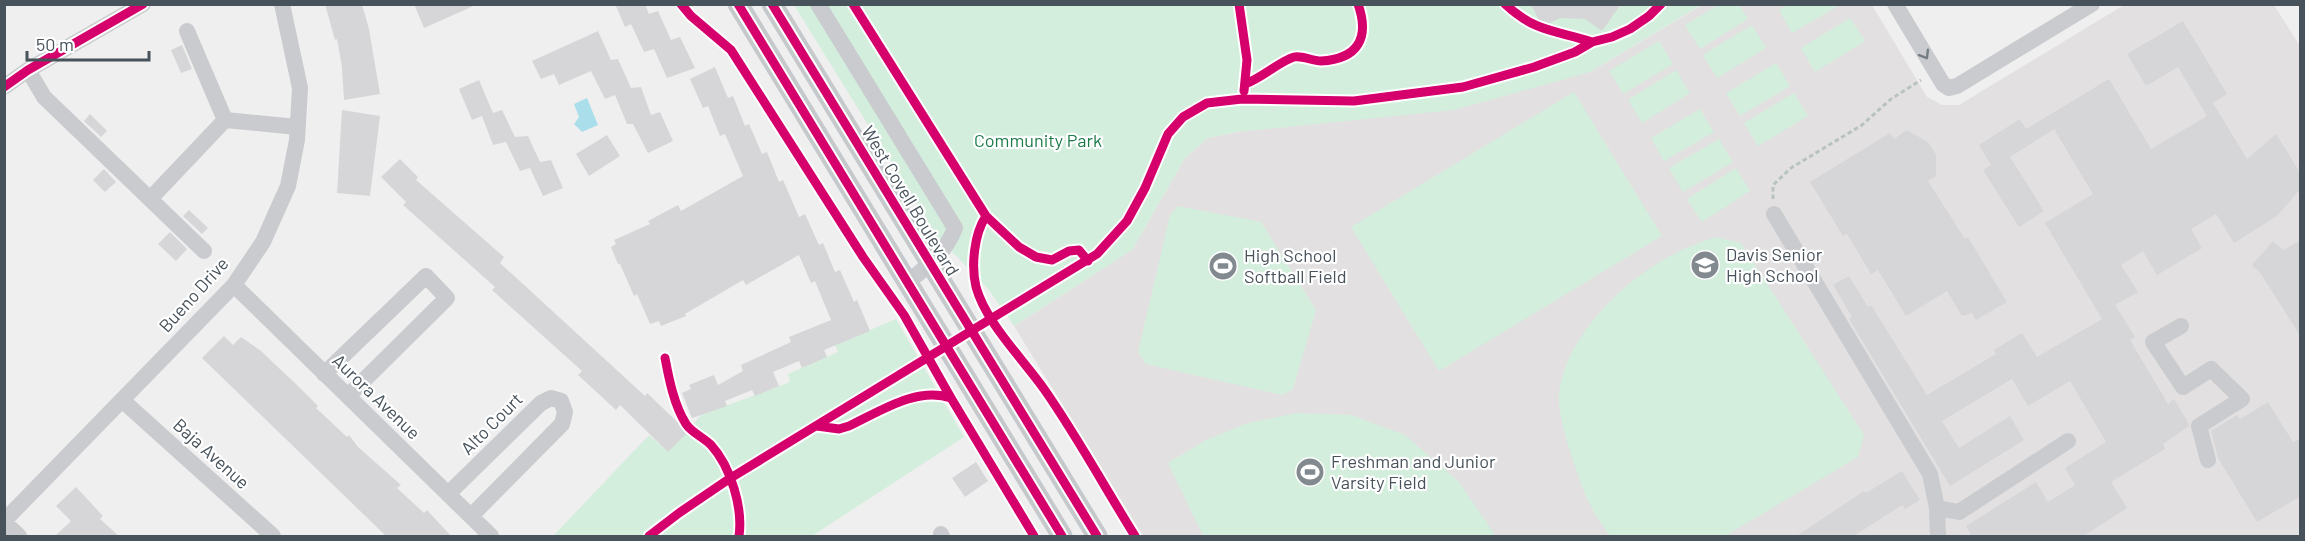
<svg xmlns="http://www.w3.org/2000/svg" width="2305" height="541" viewBox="0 0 2305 541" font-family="Barlow,sans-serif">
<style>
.education{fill:#e2e0e1}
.park{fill:#d4eedd}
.water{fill:#aadeeb}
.building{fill:#d6d6d8}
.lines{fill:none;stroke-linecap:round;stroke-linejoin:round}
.path{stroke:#b8c3bf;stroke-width:3;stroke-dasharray:4.5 3;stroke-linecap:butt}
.minor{stroke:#c9cbce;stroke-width:16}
.major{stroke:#c6c9cc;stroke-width:21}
.cycleway-casing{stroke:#fff;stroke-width:13}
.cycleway{stroke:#d6006c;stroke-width:9}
.oneway{stroke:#747c83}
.labels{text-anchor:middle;stroke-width:4.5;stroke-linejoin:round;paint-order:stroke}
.park-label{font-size:18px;fill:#1a7b48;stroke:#fff}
.street-label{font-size:18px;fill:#47525b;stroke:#fff}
.poi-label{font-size:18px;fill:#47525b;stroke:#fff;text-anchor:start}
</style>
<rect width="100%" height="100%" fill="#f0efef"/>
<!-- education -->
<path class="education" d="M1702,5H1872L1927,97L1942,105H1959L2124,5H2274L2300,46V536H1143L1014,326L1132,250L1185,158L1208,138L1237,132L1590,72Z"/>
<!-- park -->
<path class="park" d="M794,5H1701L1590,72L1454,110L1237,132L1208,138L1185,158L1132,250L1014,326L988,289L936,235Z
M1718,5H1739L1748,19L1700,49L1685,25Z
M1787,5V4L1840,5L1792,33L1779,10Z
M1850,18L1865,41L1815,72L1801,48Z
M1752,25L1766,48L1717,78L1703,55Z
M1659,41L1673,64L1623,94L1609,71Z
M1776,63L1790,86L1740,116L1726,93Z
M1676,70L1690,93L1642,123L1628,100Z
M1574,92L1662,236L1439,371L1351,227Z
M1794,93L1808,116L1758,146L1744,123Z
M1700,109L1714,132L1664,161L1651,138Z
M1719,139L1733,162L1683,192L1669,168Z
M1736,168L1750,191L1702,222L1687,199Z
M1178,206L1261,222L1316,310L1293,389L1282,395L1146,364L1138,352L1170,215Z
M1715,237L1741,243L1864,435L1858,457L1725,536H1610C1591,512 1580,484 1571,454C1566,439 1558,411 1559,396C1563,340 1621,283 1668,257C1683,249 1699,243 1715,237Z
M896,319L964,437L812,536H553L649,435L668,452L701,415L790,382L788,374L838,352L835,345Z
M1297,413L1351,415L1405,435L1458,481L1496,536H1203L1168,463L1204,441L1248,423Z"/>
<!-- water -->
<path class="water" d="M587,98L598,125L582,132L574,124L579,117L574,104Z"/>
<!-- building -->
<path class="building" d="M325,4H362L369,29L380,94L344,100L342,67L337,39L335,40Z
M414,4H478L424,28Z
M615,4H645L649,14L658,11L671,40L680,37L695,68L667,78L654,49L644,52L631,24L625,27Z
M1531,4H1621L1602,31L1585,19L1560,18L1542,27Z
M2183,21L2227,94L2213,103L2247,159L2276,134L2301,174V188L2277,216L2234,243L2216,214L2191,229L2202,248L2157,275L2143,251L2121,265L2138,292L2115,305L2135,337L2130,340L2168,404L2174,399L2189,424V426L2163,444L2165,449L2111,482L2127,508L2082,537H1972L1966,526L2036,482L2048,502L2075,485L2065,468L2106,442L2070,381L2028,406L2012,379L1942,421L1959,448L2010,416L2024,440L1950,486L1849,319L1852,317L1833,285L1849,276L1868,307L1871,305L1927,395L1996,354L1994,350L2022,333L2037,357L2102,319L2045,223L2093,194L2054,129L2010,157L2044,211L2019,227L1983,170L1991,165L1979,145L2020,119L2026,129L2109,79L2151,149L2207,116L2178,67L2146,86L2127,54Z
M598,31L611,60L618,59L631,88L641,87L651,115L660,112L673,141L648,153L633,124H627L615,95L605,99L591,71L559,85L554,74L541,79L532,61Z
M182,45L192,69L181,73L171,50Z
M715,67L728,98L733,96L745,126L749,124L762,154L767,152L779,182L783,180L799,217L805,214L819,245L823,243L835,272L840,270L854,302L857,300L870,331L824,350L827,357L802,368L799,361L773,372L779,386L755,396L752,390L725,401L727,406L692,418L682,393L691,389L689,385L714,375L718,385L743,371L741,365L791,342L789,337L831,320L815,281L811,283L799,255L746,285L743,280L685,314L686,316L661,326L659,321L650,324L637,294L634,296L620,264H618L611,247L616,244L614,240L650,224L648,221L678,205L681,211L743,176L725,134L720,136L708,106L703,108L690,79Z
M479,80L493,113L502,110L515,137L528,136L540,162L551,160L563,188L543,196L530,168L520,171L506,142L493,145L482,116L472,120L459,89Z
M342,110L380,116L370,196L337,193Z
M90,114L107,131L101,137L84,121Z
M1907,130L1928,142L1936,155V176L1928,181L1965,239L1968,237L2007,302L1976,320L1972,313L1962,316L1947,291L1906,316L1878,270L1871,274L1847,234L1843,236L1810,182L1890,133L1894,139Z
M607,135L620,156L589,176L576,154Z
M400,159L418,177L416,180L504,257L500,263L645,396L647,393L688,432L668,452L620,405L616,410L578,375L582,371L492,290L495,287L403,205L406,202L381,177Z
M104,169L116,182L105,192L93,180Z
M189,210L208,228L202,234L183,216Z
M170,232L187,249L176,261L158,244Z
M2301,240V337L2261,274L2252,265L2273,241L2283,250Z
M224,336L233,345L241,337L261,351L298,386L318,406L316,408L347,437L349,435L358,447L401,485L397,488L424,513L427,510L452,537H387L202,358Z
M2268,402L2293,442L2301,438V496L2257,522L2218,458L2211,431L2237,415L2240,419Z
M976,462L988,481L965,497L952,478Z
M1902,471L1920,500L1905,509L1902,505L1852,537H1795L1864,491L1866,493Z
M76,487L103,516L100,519L120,537H54L71,521L56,506Z"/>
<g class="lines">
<!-- path -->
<path class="path" d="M1773,199V185L1791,168L1862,125L1891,99L1921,80"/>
<!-- minor -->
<path class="minor" d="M818,4L955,228C946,252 928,266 908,282
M1895,4L1943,84L1949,88L1957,86L2092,4
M28,70L44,97L204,251
M4,87L28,70L143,4
M225,120L297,127
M150,199L225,120L187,31
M1774,214L1930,474L1937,508L1938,536
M234,285L491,536
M2181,326L2153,342L2183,387L2211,369L2242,399L2199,426L2208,460
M324,374L426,276L447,298L348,396
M122,400L273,536
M448,494L541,403L551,398L561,401L565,412L562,424L471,516
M1937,508L1959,512L2068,441
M4,521L234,285L263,242L288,186L297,140L300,88L282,4
M4,522L19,536
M941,534L942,536"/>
<!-- major -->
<path class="major" d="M738,4L1062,536
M772,4L1097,536"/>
<!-- cycleway casing -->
<g class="cycleway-casing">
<path id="cycleway" d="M681,4L691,16L731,50L863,257L904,315L951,398
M738,4L1062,536
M772,4L1097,536
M853,4L986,216L1019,247L1036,257L1052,260L1069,251L1079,250L1088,261
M1239,4L1247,60L1244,91
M1505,4C1536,33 1556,30 1592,42
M1245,84C1262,78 1280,61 1294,57C1302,55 1312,61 1321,61C1358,59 1370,38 1358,4
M4,87L28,70L143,4
M986,216C974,234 971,266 976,287C986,323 1023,359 1044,389C1077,436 1105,488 1135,536
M665,358C669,379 674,405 686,424C692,433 703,437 711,445C731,467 743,508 739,536
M817,426L839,429L849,426C879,412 917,386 951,398L1034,536
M649,536L679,513L729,479L1097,254L1127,221L1145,188L1168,134L1183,117L1207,103L1242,99L1354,101L1463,87L1534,67L1575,52L1592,42L1612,37L1630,29L1649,16L1661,4"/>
</g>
<!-- cycleway -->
<use href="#cycleway" class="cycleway"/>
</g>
<!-- one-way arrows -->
<defs><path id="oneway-chevron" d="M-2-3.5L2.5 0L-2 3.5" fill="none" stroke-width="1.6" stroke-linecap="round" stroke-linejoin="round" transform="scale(1.5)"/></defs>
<use class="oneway" href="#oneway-chevron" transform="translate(1925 55) rotate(59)"/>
<!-- icons -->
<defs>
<g id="school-disc" transform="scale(1.5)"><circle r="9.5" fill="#82898f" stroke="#fff"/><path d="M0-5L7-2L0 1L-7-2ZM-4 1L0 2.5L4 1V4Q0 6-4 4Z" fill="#fff"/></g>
<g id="stadium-disc" transform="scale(1.5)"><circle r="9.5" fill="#82898f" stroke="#fff"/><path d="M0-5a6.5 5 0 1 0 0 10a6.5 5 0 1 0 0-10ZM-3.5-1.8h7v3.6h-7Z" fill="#fff"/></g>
</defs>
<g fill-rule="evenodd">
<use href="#school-disc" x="1705" y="265"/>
<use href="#stadium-disc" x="1223" y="266"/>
<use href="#stadium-disc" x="1310" y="472"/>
</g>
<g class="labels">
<!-- park labels -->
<g class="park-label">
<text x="1038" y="147">Community Park</text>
</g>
<!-- street labels -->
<g class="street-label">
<text transform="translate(910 201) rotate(59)" y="6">West Covell Boulevard</text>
<text transform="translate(194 295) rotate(-48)" y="6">Bueno Drive</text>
<text transform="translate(376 397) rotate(44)" y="6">Aurora Avenue</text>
<text transform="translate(492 424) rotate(-45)" y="6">Alto Court</text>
<text transform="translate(211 454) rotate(42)" y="6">Baja Avenue</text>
</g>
<!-- poi labels -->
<g class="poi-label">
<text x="1726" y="261">Davis Senior<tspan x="1726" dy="21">High School</tspan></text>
<text x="1244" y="262">High School<tspan x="1244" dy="21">Softball Field</tspan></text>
<text x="1331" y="468">Freshman and Junior<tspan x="1331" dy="21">Varsity Field</tspan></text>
</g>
</g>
<!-- border -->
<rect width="2305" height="541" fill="none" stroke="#47525b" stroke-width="12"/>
<!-- scale -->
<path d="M27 51v9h122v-9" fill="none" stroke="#47525b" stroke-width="3"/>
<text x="36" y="51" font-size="18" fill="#47525b" stroke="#ffffff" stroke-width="4.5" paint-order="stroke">50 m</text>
</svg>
